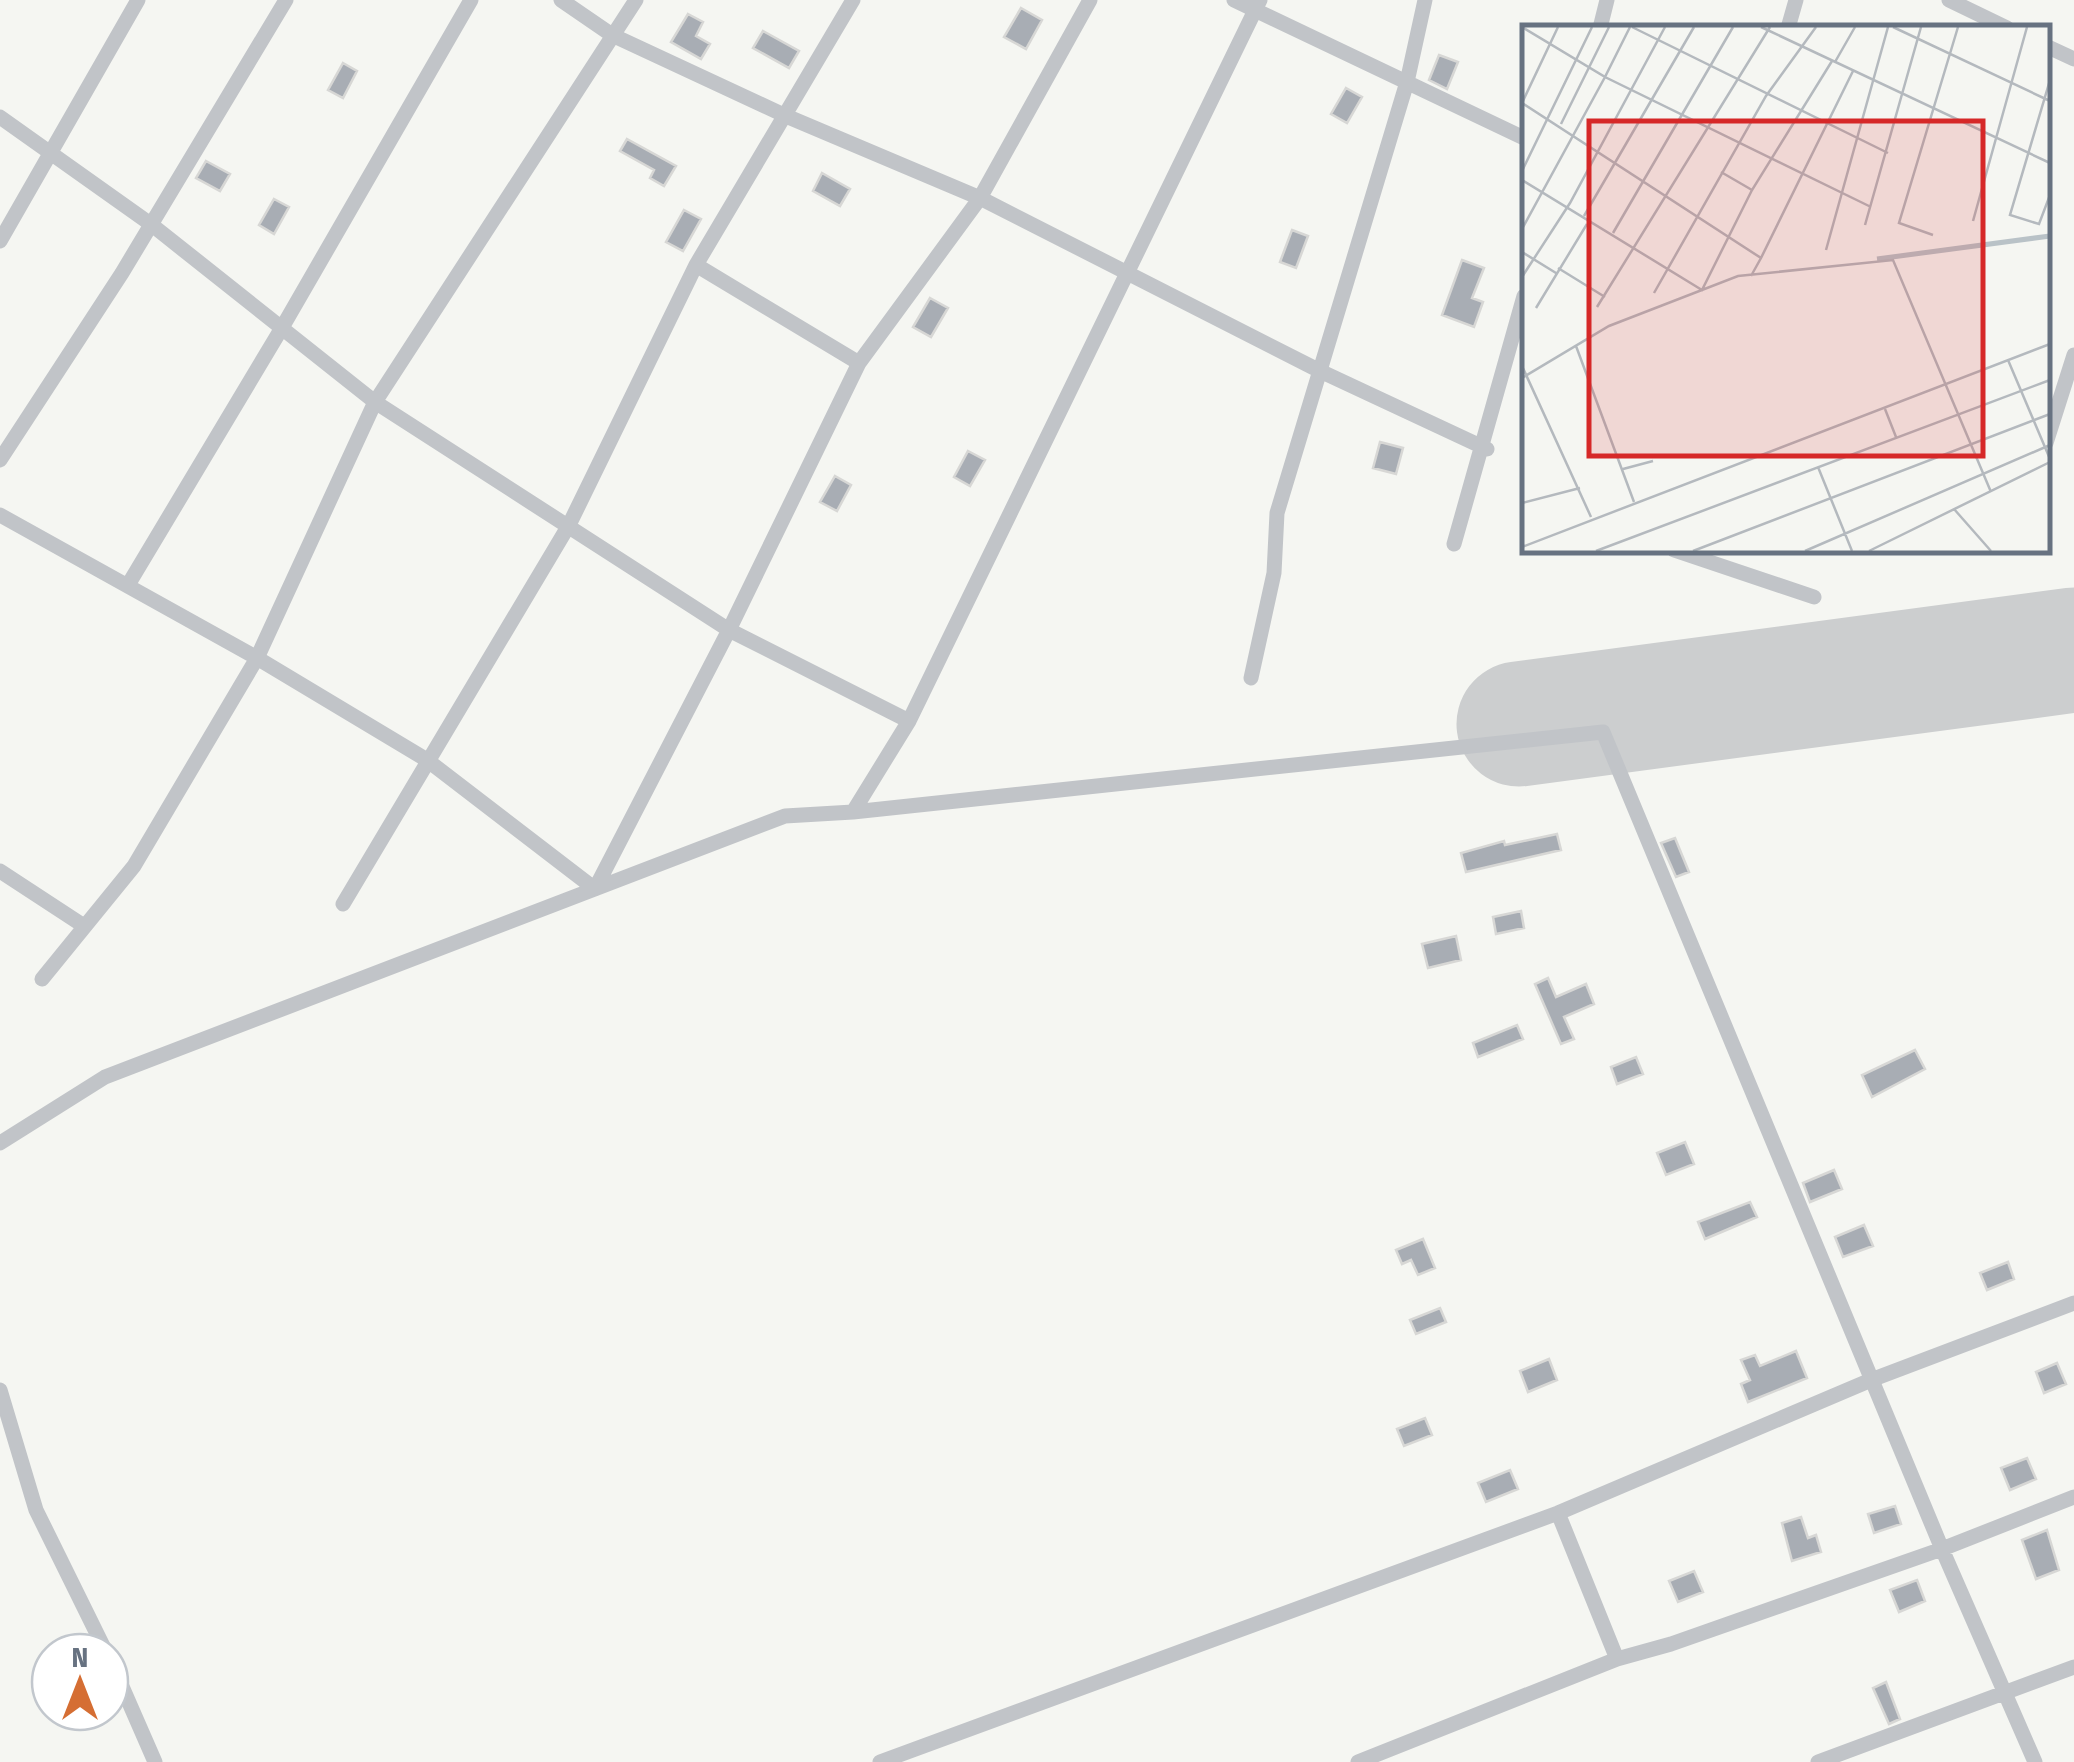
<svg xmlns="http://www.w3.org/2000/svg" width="2074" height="1762" viewBox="0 0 2074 1762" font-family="'Fira Sans Condensed',sans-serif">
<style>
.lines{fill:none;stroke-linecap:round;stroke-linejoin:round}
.runway{stroke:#cccecf;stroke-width:125}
.building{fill:#a8adb4;stroke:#d7d7d5;stroke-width:2.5}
.minor{stroke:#c1c4c8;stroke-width:15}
.inset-river{fill:none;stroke:#b9c2c7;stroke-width:5}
.inset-road{fill:none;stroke:#b4b9be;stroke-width:2.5}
.view{fill:#d62828;fill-opacity:0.15;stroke:#d62828;stroke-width:5}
.inset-edge{fill:none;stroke:#677281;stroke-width:5}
</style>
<rect width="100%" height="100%" fill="#f5f6f2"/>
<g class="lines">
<!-- runway -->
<path class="runway" d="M1519,724L2074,650"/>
</g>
<!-- building -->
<path class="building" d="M1021,8L1042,20L1026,49L1004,37Z
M688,14L703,22L696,36L710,44L701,59L671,42Z
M763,31L799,51L789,68L753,48Z
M1439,55L1458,62L1447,89L1429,80Z
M343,63L357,71L343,98L328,90Z
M1346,88L1362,97L1347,123L1331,114Z
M627,139L676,166L664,186L650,178L654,170L620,151Z
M206,161L230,174L220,191L196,178Z
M822,173L850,189L840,206L813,191Z
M274,199L289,207L274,234L259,225Z
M684,210L701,219L683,251L666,242Z
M1292,230L1308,236L1296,268L1280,262Z
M1462,260L1484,268L1472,298L1483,302L1474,327L1442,315Z
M930,298L948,308L931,337L913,327Z
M1380,442L1403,448L1396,474L1373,468Z
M968,451L985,460L970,486L954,477Z
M835,476L851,485L837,511L820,502Z
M1557,834L1561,850L1466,872L1461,853L1504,841L1505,845Z
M1675,838L1689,872L1676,877L1661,843Z
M1521,911L1524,928L1496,934L1493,917Z
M1456,936L1461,960L1428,968L1422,944Z
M1548,978L1556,997L1586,984L1594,1004L1564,1017L1574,1039L1561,1044L1535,984Z
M1517,1025L1523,1039L1478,1057L1473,1043Z
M1915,1050L1925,1069L1872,1097L1862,1075Z
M1636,1057L1643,1074L1617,1084L1611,1067Z
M1685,1142L1694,1164L1666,1175L1657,1153Z
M1834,1170L1842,1189L1810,1202L1803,1183Z
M1750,1202L1757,1217L1705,1239L1698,1222Z
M1864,1225L1873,1246L1843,1257L1835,1237Z
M1423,1239L1435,1268L1418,1275L1411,1260L1402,1264L1396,1250Z
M2008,1262L2014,1279L1987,1290L1980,1273Z
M1440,1308L1446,1322L1416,1334L1410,1320Z
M1796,1351L1807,1378L1748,1402L1741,1384L1750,1380L1741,1360L1755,1355L1760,1366Z
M1549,1359L1557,1380L1528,1392L1520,1371Z
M2057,1363L2066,1384L2044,1393L2036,1372Z
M1425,1418L1432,1435L1404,1446L1397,1429Z
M2027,1458L2036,1479L2010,1490L2001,1468Z
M1510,1470L1518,1489L1486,1502L1478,1483Z
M1895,1506L1901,1524L1874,1533L1868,1514Z
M1801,1517L1808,1538L1816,1535L1821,1552L1792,1561L1782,1523Z
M2047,1530L2059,1570L2036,1579L2022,1540Z
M1694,1571L1703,1592L1678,1602L1669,1581Z
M1917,1580L1925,1601L1899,1612L1890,1590Z
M1886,1682L1900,1719L1889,1724L1873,1688Z"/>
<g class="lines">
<!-- minor -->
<path class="minor" d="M561,0L612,35L786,116L980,198L1320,371L1487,449
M1234,0L1524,138
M1949,0L2007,28
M1600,28L1607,0
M1788,28L1796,0
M2046,46L2074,59
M0,117L152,225L375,402L729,630L909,721L853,812
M0,241L138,0
M696,265L859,363
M2046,443L2074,355
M0,460L122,273L286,0
M0,515L257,658L427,760L595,889L729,630L859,363L980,198L1090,0
M1454,544L1524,296
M1674,550L1814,597
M128,585L283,326L471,0
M1251,678L1274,573L1277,513L1407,82L1425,0
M909,721L1260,0
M0,871L84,926
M343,904L569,525L696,265L853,0
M42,979L134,866L257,658L375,402L636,0
M0,1143L105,1077L785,816L853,812L1603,732L1942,1549L2035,1762
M0,1390L36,1510L106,1652
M1558,1513L1617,1659
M110,1659L155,1762
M880,1762L1558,1513L1871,1380L2074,1303
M1358,1762L1617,1659L1671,1644L1942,1549L2074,1497
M1818,1762L2074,1667"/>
</g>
<!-- overview -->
<g transform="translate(1522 25)">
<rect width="528" height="528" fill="#f5f6f2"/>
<path class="inset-river" d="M355,234L528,211"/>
<path class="inset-road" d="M0,2L83,52L0,204M36,2L0,78L239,233L229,251M108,2L83,52L349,182M110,2L366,128M239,2L528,138M371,2L528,76M313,37L333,2M528,55L488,190L517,199L528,170M39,99L87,2M0,146L70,2M199,147L230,165M0,155L180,265L230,165L310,36M62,191L172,2M451,196L505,2M343,200L399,2M91,208L211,2M411,210L377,198L436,2M304,225L366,2M0,227L34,248M239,233L331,46M36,243L83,272M0,252L48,178L143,2M132,268L244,71L294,2M75,282L248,2M14,283L65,199M54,321L112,477M486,335L528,434M0,341L69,492M0,353L87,301L216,251L371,235L469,467M363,384L374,412M296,442L330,526M101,444L131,436M0,478L58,463M432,484L469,526M0,522L528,319M74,526L528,355M171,526L528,389M283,526L528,420M347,526L528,437"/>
<path class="view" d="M67,96H461V431H67Z"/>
<rect width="528" height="528" class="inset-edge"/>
</g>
<!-- north arrow -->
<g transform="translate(80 1682)"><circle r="48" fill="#ffffff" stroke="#c2c7cd" stroke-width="2.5"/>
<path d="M0-8L18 38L0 25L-18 38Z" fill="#d56e33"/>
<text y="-15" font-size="28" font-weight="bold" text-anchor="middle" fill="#677281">N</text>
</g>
</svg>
